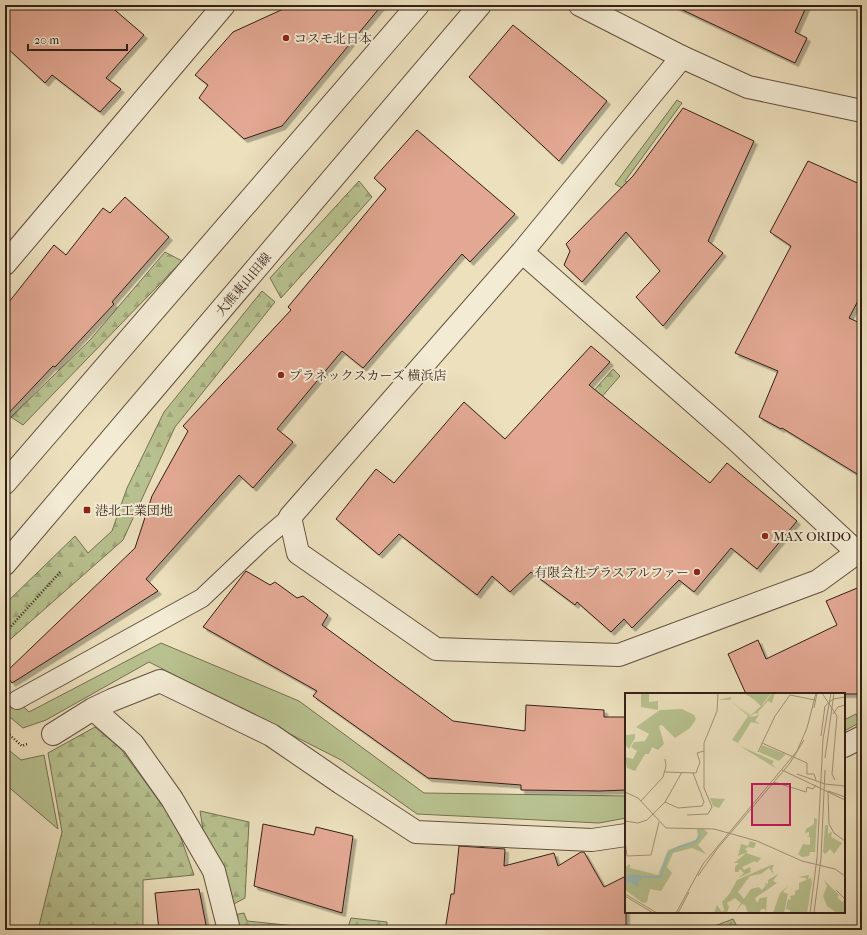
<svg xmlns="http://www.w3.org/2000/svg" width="867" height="935" viewBox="0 0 867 935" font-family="'IM FELL French Canon','Noto Serif JP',serif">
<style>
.green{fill:#b8c290;stroke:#767053}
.forest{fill:url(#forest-firs);stroke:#767053}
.building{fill:#e2a893;stroke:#341f16;filter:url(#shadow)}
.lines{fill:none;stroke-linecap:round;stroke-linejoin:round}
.service-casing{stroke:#624f40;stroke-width:20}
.minor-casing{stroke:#624f40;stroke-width:24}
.tertiary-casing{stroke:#624f40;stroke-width:24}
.path{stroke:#341f16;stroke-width:2.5;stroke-dasharray:1 2;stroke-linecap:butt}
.service{stroke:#f3ebd4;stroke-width:18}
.minor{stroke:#f3ebd4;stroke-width:22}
.tertiary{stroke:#f3ebd4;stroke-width:22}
.poi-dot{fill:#8f2418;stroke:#f3ebd4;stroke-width:1.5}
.labels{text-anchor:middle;stroke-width:4;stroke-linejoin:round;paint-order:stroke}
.poi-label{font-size:13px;fill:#341f16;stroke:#f3ebd4;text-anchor:start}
.street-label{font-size:13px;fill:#341f16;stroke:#f3ebd4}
.inset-river{fill:none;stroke:#9cbbba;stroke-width:2}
.inset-road{fill:none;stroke:#a2937a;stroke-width:1}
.view{fill:#c2185b;fill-opacity:0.15;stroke:#c2185b;stroke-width:2}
.inset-edge{fill:none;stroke:#341f16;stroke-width:2}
</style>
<defs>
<pattern id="forest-firs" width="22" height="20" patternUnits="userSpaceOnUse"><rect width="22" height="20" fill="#b8c290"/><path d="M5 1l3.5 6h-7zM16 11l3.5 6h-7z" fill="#9fa67b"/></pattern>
<filter id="shadow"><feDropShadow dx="3.5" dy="3.5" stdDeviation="0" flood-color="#0004"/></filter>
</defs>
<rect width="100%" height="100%" fill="#ece0bd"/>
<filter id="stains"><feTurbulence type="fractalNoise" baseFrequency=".005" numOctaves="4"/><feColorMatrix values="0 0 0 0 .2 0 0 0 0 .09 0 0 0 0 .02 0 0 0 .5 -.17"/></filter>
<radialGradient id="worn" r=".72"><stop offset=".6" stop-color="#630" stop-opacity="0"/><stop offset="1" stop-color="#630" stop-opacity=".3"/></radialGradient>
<!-- green -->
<path class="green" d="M677,100L682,103L625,181L713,227L659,209L615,184Z
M161,643L299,701L424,793L626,796V818L599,823L417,814L341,760L149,662L46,720L23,728L5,713V689L29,712Z
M856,714L861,722L844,731V720Z
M5,747L21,760L44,755L58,829L5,784Z"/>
<!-- forest -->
<path class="forest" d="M359,181L372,197L281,298L270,278Z
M165,252L182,261L23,425L11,417L90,340Z
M262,291L275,302L175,427L123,540L5,644V604L75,536L88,553L112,531L127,488L164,412Z
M613,369L620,376L543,464L535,457Z
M95,727L121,749L176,824L194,875L143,880V930H38L62,832L48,753Z
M200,811L249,822L245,898L232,905L220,867L203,830Z
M244,913L247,921L334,930H238L233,915Z
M351,918L387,922V930H347Z
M733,919L739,930H704Z"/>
<!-- building -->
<path class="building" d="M5,5H109L144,35L106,78L121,89L100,112L52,75L45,83L5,46Z
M292,5H382L282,126L244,139L199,98L208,85L195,75L233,32Z
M672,5H807L795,32L807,38L795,63Z
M513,25L607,101L559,161L469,77Z
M683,108L754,141L708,241L723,253L663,326L636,297L660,271L626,232L582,282L564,265L570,251L566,244L633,176Z
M417,130L515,214L470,262L462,254L363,368L342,351L277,429L293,442L253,488L239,475L146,579L158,591L12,683L5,673L135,548L152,496L188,431L183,426L291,310L288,307L386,189L374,178Z
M808,161L862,185V293L849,318L862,324V477L782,428L781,429L759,417L778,371L735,353L791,246L770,232Z
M125,197L169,237L112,302L114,304L55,367L53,366L5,417V307L54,245L66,255L103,208L110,213Z
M591,346L610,362L589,385L710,483L727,463L797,521L757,569L731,548L694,592L679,580L632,628L624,619L611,632L577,602L575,605L531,572L510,592L492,576L477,595L399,534L379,555L336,519L376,469L394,483L464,402L505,439Z
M246,571L270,585L275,582L297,598L303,596L328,615L322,625L453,721L525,731L526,705L604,710V717H626V790L600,791L521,790V785L428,778L313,696L317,691L203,627Z
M862,586V694H746L728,654L758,640L766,659L837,625L826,601Z
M263,824L314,835L316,827L353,836L342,913L254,886Z
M459,846L505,849L504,866L554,853L558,866L581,852H584L604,887L626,876V930H445L451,894H454Z
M199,889L207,930H159L155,893Z"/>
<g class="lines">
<!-- service casing -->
<g class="service-casing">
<path id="service" d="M17,700L202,598L262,541L290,517"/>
</g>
<!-- minor casing -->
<g class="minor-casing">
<path id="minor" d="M682,57L522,252L290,517L298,553L436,649L619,655L818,581L862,549
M522,252L735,439L858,553
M5,264L224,5
M93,709L133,744L172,799L214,871L229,930
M53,734L93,709L112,700L160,681L271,735L341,783L416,832L592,840L626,835
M844,746L862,737"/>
</g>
<!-- tertiary casing -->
<g class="tertiary-casing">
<path id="tertiary" d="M580,5L682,57L748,87L862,111
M5,483L418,5
M5,564L480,5"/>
</g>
<!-- path -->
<path class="path" d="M5,633L61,571
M5,731L22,746L27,744"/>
<!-- service -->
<use href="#service" class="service"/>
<!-- minor -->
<use href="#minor" class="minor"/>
<!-- tertiary -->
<use href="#tertiary" class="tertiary"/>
</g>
<!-- markers -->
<g class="poi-dot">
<circle cx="286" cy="38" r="4"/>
<circle cx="281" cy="375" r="4"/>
<rect x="83" y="506" width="8" height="8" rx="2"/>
<circle cx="765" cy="536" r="4"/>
<circle cx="697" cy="572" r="4"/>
</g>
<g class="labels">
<!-- poi labels -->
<g class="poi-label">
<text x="294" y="43">コスモ北日本</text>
<text x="289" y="380">プラネックスカーズ 横浜店</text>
<text x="95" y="515">港北工業団地</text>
<text x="773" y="541">MAX ORIDO</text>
<text x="689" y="577" text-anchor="end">有限会社プラスアルファー</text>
</g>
<!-- street labels -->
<g class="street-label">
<text transform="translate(243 284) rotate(-50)" y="5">大熊東山田線</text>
</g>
</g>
<!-- overview -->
<g transform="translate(625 693)">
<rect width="220" height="220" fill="#ece0bd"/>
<path d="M119,0H146L137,12ZM10,41V45L4,56L0,52L1,42ZM85,105L100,106L94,115L88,113ZM72,136H79L83,140L73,152L81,161L67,155L48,160L42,174L47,180L36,198L25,196L22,209L18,210L0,197V174L5,171V175L33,182L43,157L73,146Z" fill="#b8c290"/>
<path d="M16,0H24V9L33,8V17L16,14ZM147,0H150L147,10L143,8L133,19L134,21L130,20L126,23L116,15L126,22L136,13L129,7L138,12ZM106,4L105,7L126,24L134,22L130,28L136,31L126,29L113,50L107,47L123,23L105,7H93ZM57,16L69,22L71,26L65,35L50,45L37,32L34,33L39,51L33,57L27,54L24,61H20L10,78L2,75L0,64L8,66L12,58L6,54L9,49L20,48L24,41L11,34L35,17ZM137,52L160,61V62L154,68L134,59ZM189,125L192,126L190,159H185L184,163L177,164L173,161L178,151L185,152V144H181L184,143V139L180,140L181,136L189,131ZM200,132H203V141L207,139L206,144L217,150L209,161L205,156L200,161L198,159ZM125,148L131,150L129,155L123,154L120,156L123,159L113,163L116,151L123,153ZM121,160L136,165L132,170L130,168L117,174L119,177L125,174L126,179L113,185L119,180L115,176L113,179H110V174L114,170H109ZM146,172H149L147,176L149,182L144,175L136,181L125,183L113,199L119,206L126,196L134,194L137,197L141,192L139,190L143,191V187L153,181L148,188L152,190L130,205L132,210L135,205L142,204L141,220L140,216H136L135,219L123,220L120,212L117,211L110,220L116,210L110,205L102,210L104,214L102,220H89L92,212L97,219L99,217L97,209L105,200L112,187ZM184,182L183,186L186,185L187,189L182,220H165V217L161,216L163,206L166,207L165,203L170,202V198L174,196V190L181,187V185L173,184ZM199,187L214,202L212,204L217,209L220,208V220H212L202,213L198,203L202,193ZM163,193L158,199L163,201L159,220H148L155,200Z" fill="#b8c290"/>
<path d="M115,53L149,68L147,71L152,76Z" fill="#b8c290"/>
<path d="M7,181L19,183L13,189V195L5,189L0,192V183Z" fill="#9cbbba"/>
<path class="inset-river" d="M18,184H36L43,161L54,154L71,149L75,141"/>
<path class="inset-road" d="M197,0L212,23L207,81L210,87M189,15L192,0M208,21L213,14L220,12M196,43L200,13L208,6L220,4M137,50L182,70V81H189L191,87M133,59L150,23L165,2L190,7M200,65L209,0M157,77L220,107M40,79L71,80L75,69L72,60L79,58M172,81L200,91L220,93M149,89L181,99L182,94L188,96L191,92M0,99L13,105L41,135L89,136L132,148L177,168L210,176L220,183M220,104L203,98L204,131L209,140L220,148M16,108L38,84L41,73L40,66M40,109L53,115L77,113L79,109L68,80M62,122L83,121L87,114L79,95V50L92,18L93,0M0,128L13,130L22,127L40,109L57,79M0,148L2,163L26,162L34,129M73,183L92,156L165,70L179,47M211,197L220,206M0,201L32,220M0,203L28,220M51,220L78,171L172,58L182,35L191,0M53,220L64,199M185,220L192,165L198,46L206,0M189,220L196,165L200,77"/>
<path class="view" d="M127,91H165V132H127Z"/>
<rect width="220" height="220" class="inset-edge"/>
</g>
<!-- margin -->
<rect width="867" height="935" fill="none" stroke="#ece0bd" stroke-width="20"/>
<rect x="6" y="6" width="855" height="923" fill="none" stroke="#341f16" stroke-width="2"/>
<rect x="10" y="10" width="847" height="915" fill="none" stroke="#341f16"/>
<!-- scale -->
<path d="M28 44v6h99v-6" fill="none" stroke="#341f16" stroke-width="2"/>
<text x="34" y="44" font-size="12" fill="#341f16" stroke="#f3ebd4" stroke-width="3" paint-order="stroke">20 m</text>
<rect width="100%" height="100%" filter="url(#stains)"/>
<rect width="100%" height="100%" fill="url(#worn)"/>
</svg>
